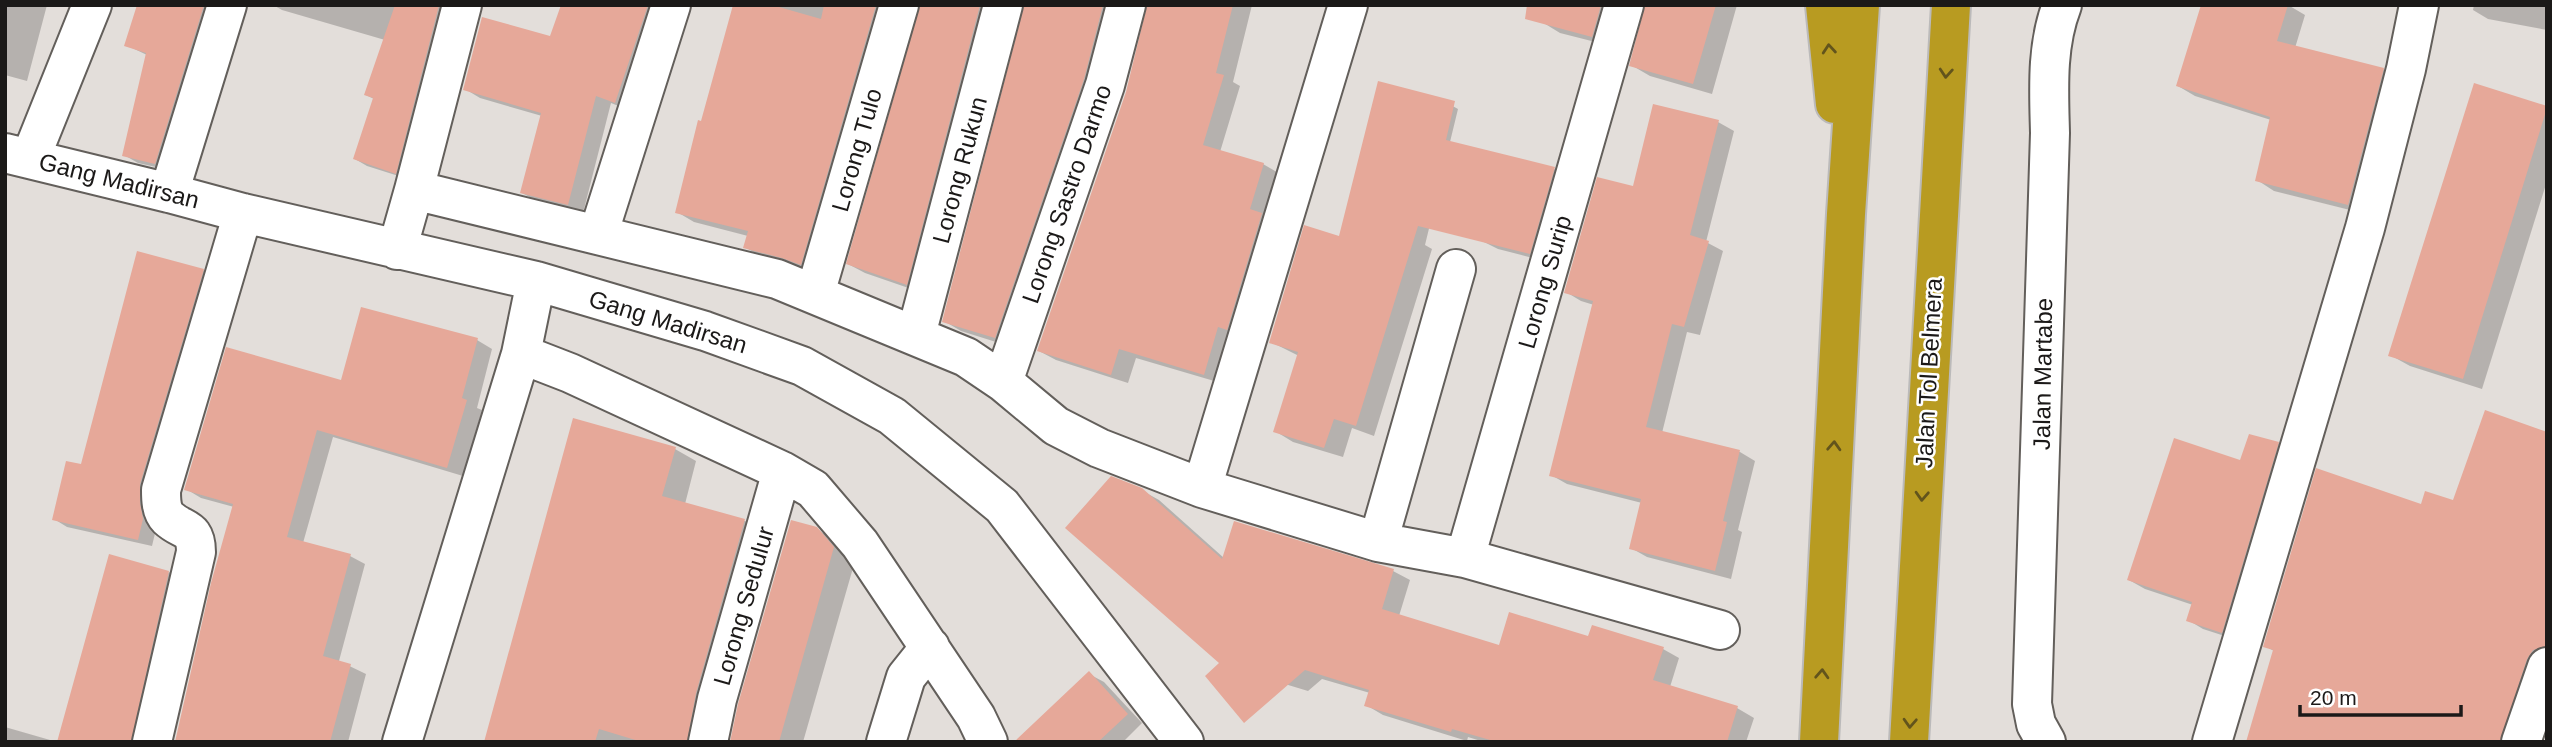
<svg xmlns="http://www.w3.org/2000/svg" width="2552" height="747" viewBox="0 0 2552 747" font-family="Arial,sans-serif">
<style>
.shadow{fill:#0003}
.building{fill:#e6a899}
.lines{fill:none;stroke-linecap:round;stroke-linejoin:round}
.minor-casing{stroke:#635f5b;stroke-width:42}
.highway-casing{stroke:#bbbaba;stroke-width:42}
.minor{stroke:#fff;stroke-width:38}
.highway{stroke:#b89b21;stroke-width:38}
.oneway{stroke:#62541c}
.labels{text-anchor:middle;stroke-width:5;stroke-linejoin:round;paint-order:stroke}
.street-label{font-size:24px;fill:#1b1918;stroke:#fff}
</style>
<rect width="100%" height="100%" fill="#e3deda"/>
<!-- shadow -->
<path class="shadow" d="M5,5H47L27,81L5,75Z
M139,5H220L169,170L138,163L124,155L147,55L126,45Z
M273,5H454L408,179L367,166L355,159L374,99L366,95L385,40L282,10Z
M563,5H668L631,111L611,103L583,213L537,201L522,193L542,116L480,98L465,89L551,38Z
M735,5H897L818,273L761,257L745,247L748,236L694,222L677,212Z
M922,5H1001L923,293L865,273L848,264Z
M1026,5H1124L1012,347L961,331L944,321Z
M1149,5H1252L1233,82L1240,86L1220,152L1263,164L1280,174L1221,383L1136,358L1128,383L1056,360L1039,351L1127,93Z
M1547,5H1624L1611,46L1560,33L1542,22Z
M1647,5H1737L1712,94L1650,76L1631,65Z
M2288,5L2305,15L2295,48L2383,69L2401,80L2366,214L2274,191L2257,180L2271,120L2195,96L2178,86Z
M2474,5H2547V30L2488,19L2473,10Z
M1440,99L1458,109L1425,245L1432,249L1374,436L1352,428L1343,457L1293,442L1275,431L1299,356L1271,342L1340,238Z
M2547,108V181L2482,389L2410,366L2390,355Z
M1718,122L1734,131L1706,242L1723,251L1700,335L1687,332L1662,433L1740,452L1755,461L1738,530L1742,532L1731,579L1647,557L1631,548L1642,503L1567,484L1551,475L1594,305L1581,301L1566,292L1634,188Z
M1554,169L1569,177L1545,261L1498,249L1482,241Z
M203,270L216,278L152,546L67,527L54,519L82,466Z
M477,340L492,349L477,408L482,410L463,476L333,437L303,543L350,556L365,564L339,661L366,674L348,742H176L234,507L201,498L186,489L342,382Z
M2547,434V666L2519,742H2251L2274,651L2265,646L2422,506L2454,502Z
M2278,443L2293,452L2237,640L2203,629L2188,620L2193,605L2145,589L2129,580L2241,463Z
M675,449L696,461L685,504L745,521L766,533L710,742H486Z
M1141,490L1159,500L1224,558L1393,571L1410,580L1399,616L1500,647L1589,638L1663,649L1679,658L1670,687L1737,708L1754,718L1746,742H1484L1468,737L1467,741L1383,715L1366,705L1370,693L1322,679L1308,691L1235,669Z
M816,529L838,542L855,561L803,742H732Z
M169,572L184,581L147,742H59Z
M1089,674L1104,682L1142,723L1123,742H1040Z
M5,727L57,742H5Z"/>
<!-- building -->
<path class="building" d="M137,5H204L155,164L122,156L146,53L124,46Z
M395,5H439L396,174L353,159L373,98L364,95Z
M561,5H648L615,103L596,96L568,205L520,193L541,113L463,90L482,17L550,36Z
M733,5H772L821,19L824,5H876L801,265L782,258L743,248L748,231L675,213L698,120L701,121Z
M920,5H980L907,285L846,264Z
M1024,5H1103L1084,79L995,338L942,322Z
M1147,5H1233L1216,73L1224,75L1203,145L1264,163L1250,209L1262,213L1227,330L1218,327L1204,375L1119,349L1111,375L1037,351L1126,92Z
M1527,5H1601L1592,37L1525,19Z
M1645,5H1716L1693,84L1629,66Z
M2201,5H2288L2277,41L2384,68L2348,205L2255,181L2270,117L2176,86Z
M1378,81L1455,101L1446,140L1555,167L1530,254L1418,226L1356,426L1334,419L1324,448L1273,432L1298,352L1269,343L1304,225L1339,236Z
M2474,83L2547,106V108L2463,379L2388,356Z
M1653,104L1719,120L1690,235L1709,241L1684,327L1672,324L1646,427L1740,450L1723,521L1727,522L1715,571L1629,549L1641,499L1549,476L1593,301L1564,293L1597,177L1633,186Z
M137,251L204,269L140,484V503L143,519L138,540L52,520L66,461L81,464Z
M361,307L478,338L462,398L467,400L447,468L317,430L287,537L351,554L323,656L351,664L330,742H175L211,583L233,504L184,490L226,347L341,380Z
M2485,410L2547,432V646L2533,650L2527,659L2500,742H2246L2273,650L2263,647L2316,468L2421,504L2425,491L2453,500Z
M573,418L676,447L662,496L745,519L696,693L687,742H642L599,729L595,742H484Z
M2249,434L2279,442L2222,633L2186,621L2192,602L2127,580L2174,438L2240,460Z
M1111,476L1142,488L1222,559L1234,521L1394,569L1382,609L1499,645L1509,612L1588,636L1592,625L1664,647L1653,680L1738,706L1727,742H1497L1452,729L1451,732L1364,706L1369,690L1305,670L1244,723L1205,676L1219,663L1065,528Z
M791,520L817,527L834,547L779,742H730L738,704Z
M109,554L169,571L131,742H57Z
M1089,671L1128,714L1098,742H1014Z"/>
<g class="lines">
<!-- minor casing -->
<g class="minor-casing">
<path id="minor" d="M462,5L414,190L777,279L966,357L1003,382L1056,426L1099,448L1202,488L1378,542L1465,558L1720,630
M5,153L169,193L243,213L536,281L705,331L802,366L892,416L1002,506L1184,742
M30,159L92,5
M169,193L227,5
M598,235L671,5
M397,250L414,190
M536,281L521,354L570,373L782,471L813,489L860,544L976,717L988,742
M815,294L899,5
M916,335L1003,5
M1003,382L1105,85L1126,5
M1202,488L1348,5
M1378,542L1456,269
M1465,558L1624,5
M152,742L196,552C196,526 183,532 168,518C161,511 161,499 161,490L243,213
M402,742L521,354
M708,742L717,699L782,471
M886,742L906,677L930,647
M2046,742L2036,724L2032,704L2050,133C2049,91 2046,46 2062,5
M2212,742L2365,228L2406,69L2419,5
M2521,742L2547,667"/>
</g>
<!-- highway casing -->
<g class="highway-casing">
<path id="highway" d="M1825,5L1835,104
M1819,742L1846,214L1860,5
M1909,742L1951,5"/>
</g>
<!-- minor -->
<use href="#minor" class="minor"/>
<!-- highway -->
<use href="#highway" class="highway"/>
</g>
<!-- one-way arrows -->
<defs><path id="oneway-chevron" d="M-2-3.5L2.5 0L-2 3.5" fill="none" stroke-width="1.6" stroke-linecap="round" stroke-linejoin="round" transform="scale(1.75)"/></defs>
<g class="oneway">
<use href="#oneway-chevron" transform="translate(1829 49) rotate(-95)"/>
<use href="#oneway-chevron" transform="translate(1946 73) rotate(94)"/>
<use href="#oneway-chevron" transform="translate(1834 446) rotate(-87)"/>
<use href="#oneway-chevron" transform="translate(1922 496) rotate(93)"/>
<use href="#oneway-chevron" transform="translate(1822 674) rotate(-87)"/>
<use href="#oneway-chevron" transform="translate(1910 723) rotate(93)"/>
</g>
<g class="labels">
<!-- street labels -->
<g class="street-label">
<text transform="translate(857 150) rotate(-74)" y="8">Lorong Tulo</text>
<text transform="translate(960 170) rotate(-75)" y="8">Lorong Rukun</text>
<text transform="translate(119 181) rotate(14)" y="8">Gang Madirsan</text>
<text transform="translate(1067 194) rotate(-71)" y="8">Lorong Sastro Darmo</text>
<text transform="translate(1545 282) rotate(-74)" y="8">Lorong Surip</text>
<text transform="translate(668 322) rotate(17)" y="8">Gang Madirsan</text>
<text transform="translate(1929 373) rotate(-87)" y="8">Jalan Tol Belmera</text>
<text transform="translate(2043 374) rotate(-89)" y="8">Jalan Martabe</text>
<text transform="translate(744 606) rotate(-74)" y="8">Lorong Sedulur</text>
</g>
</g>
<!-- border -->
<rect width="2552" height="747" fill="none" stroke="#1b1918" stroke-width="14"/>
<!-- scale -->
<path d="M2300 705v10h161v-10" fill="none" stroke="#1b1918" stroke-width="3.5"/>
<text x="2310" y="705" font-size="21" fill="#1b1918" stroke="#ffffff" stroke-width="5" paint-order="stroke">20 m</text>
</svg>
